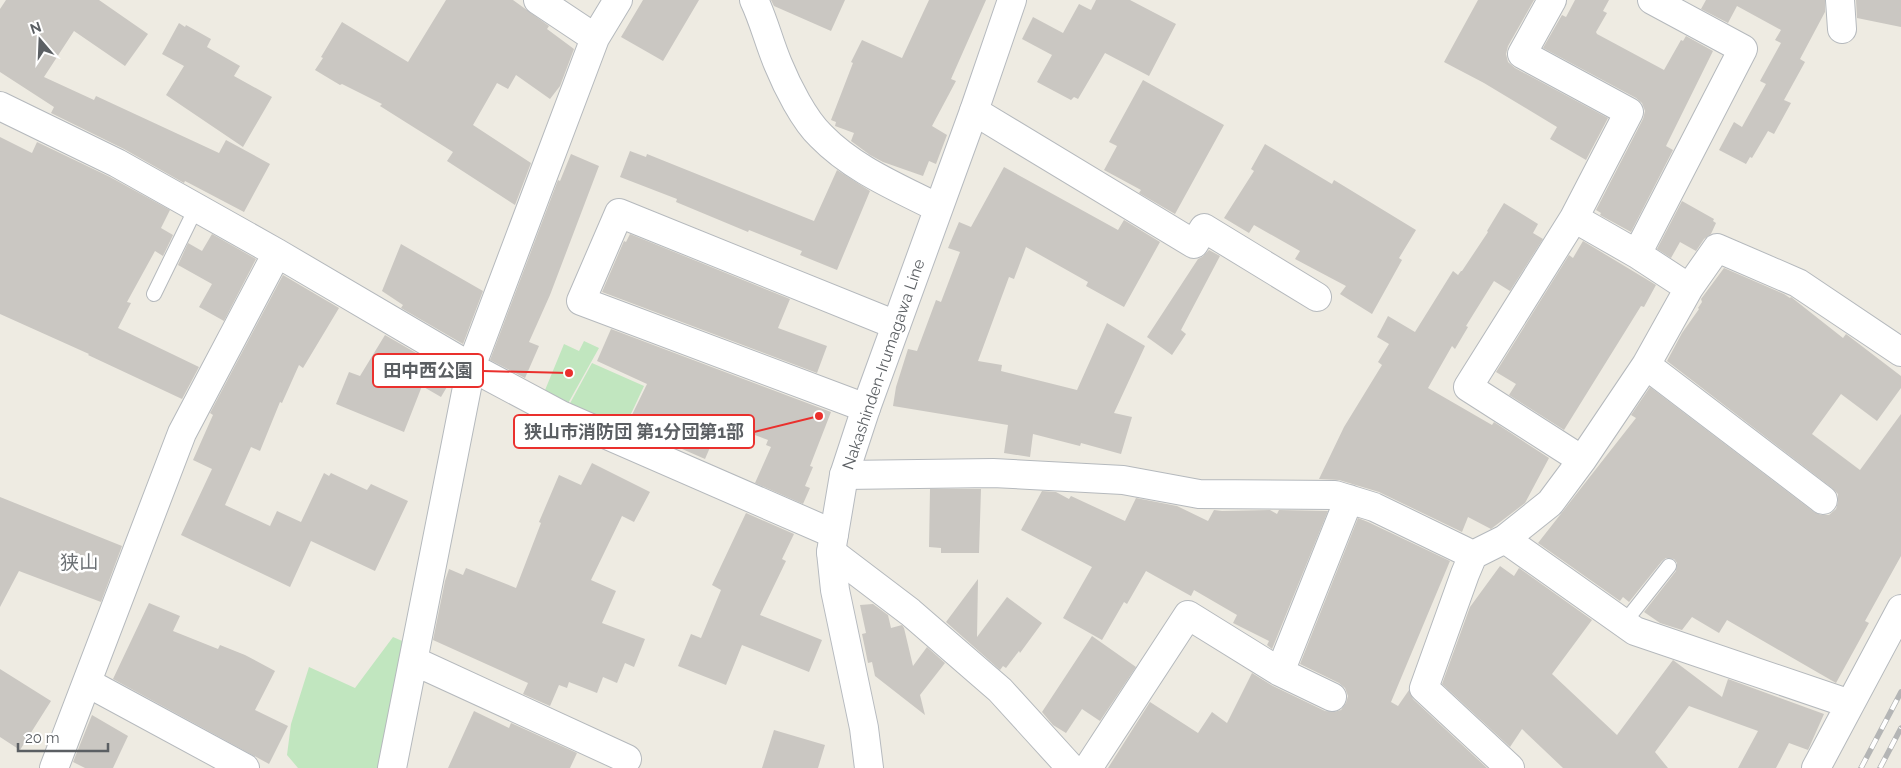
<svg xmlns="http://www.w3.org/2000/svg" width="1901" height="768" viewBox="0 0 1901 768" font-family="Raleway,'Noto Sans JP',sans-serif">
<style>
.green{fill:#c1e6bf}
.building{fill:#cac7c2}
.lines{fill:none;stroke-linecap:round;stroke-linejoin:round}
.service-casing{stroke:#b5b9bd;stroke-width:16}
.minor-casing{stroke:#b5b9bd;stroke-width:30}
.secondary-casing{stroke:#b6babf;stroke-width:30}
.service{stroke:#fff;stroke-width:14}
.minor{stroke:#fff;stroke-width:28}
.secondary{stroke:#fff;stroke-width:28}
.rail-casing{stroke:#b4b5b5;stroke-width:5.5}
.rail{stroke:#fff;stroke-width:4;stroke-dasharray:11;stroke-linecap:butt}
.labels{text-anchor:middle;stroke-width:5;stroke-linejoin:round;paint-order:stroke}
.street-label{font-size:16px;fill:#5b5f63;stroke:#fff}
.quarter-label{font-size:19px;fill:#6c7175;stroke:#fff}
.leader{fill:none;stroke:#ea302d;stroke-width:2}
.callout-dot{fill:#ea302d;stroke:#fff;stroke-width:2}
.callout{fill:#fff;stroke:#ea302d;stroke-width:2}
.callout-label{font-size:18px;text-anchor:middle;font-weight:bold;fill:#5b5f63}
</style>
<rect width="100%" height="100%" fill="#eeebe2"/>
<!-- green -->
<path class="green" d="M584,341L599,348L566,407L543,395L564,344L579,351Z
M592,363L644,386L623,431L568,407Z
M393,637L407,643L384,768H298L287,755L291,724L309,667L355,688Z"/>
<!-- building -->
<path class="building" d="M6,0H99L148,34L125,66L74,31L44,77L94,100L96,96L219,153L226,140L270,164L244,212L185,181L184,183L124,149L51,113L54,107L0,72V9Z
M446,0H513L549,26L547,29L574,49L560,86L550,99L516,75L508,89L497,83L473,125L531,163L515,205L447,161L453,152L380,106L382,104L342,84L340,85L315,70L323,58L321,57L342,22L408,62Z
M643,0H699L663,61L621,37Z
M771,0H845L831,31L774,6Z
M929,0H986L951,79L956,81L932,126L947,135L936,164L929,161L923,176L883,162L870,155L851,141L854,133L835,126L836,122L831,120L853,63L851,62L862,40L902,58Z
M1096,0H1130L1176,24L1149,76L1105,53L1078,99L1074,97L1071,100L1037,82L1052,55L1022,39L1033,17L1063,33L1079,4L1091,10Z
M1478,0H1534L1508,46L1506,54L1508,62L1515,68L1608,118L1586,160L1550,139L1557,127L1484,83L1444,62Z
M1575,0H1609L1603,11L1607,13L1596,32L1597,34L1664,70L1681,40L1683,41L1686,36L1713,51L1666,146L1673,150L1631,232L1600,215L1601,213L1596,210L1643,119L1645,111L1642,103L1636,98L1543,48L1562,15L1566,17Z
M1706,0H1825V12L1800,59L1805,62L1784,100L1791,103L1774,134L1768,131L1752,158L1750,157L1746,164L1719,150L1734,122L1742,127L1766,84L1760,81L1781,43L1775,40L1781,30L1737,6L1728,23L1701,9Z
M1856,0H1901V27L1857,18Z
M179,23L185,27L186,25L211,39L207,47L240,66L234,76L272,97L243,147L166,95L184,66L162,54Z
M1143,80L1224,125L1175,214L1139,193L1141,190L1104,170L1117,146L1109,142Z
M0,137L32,153L37,142L110,177L170,210L161,228L173,235L163,256L155,251L127,302L131,303L118,328L199,367L182,399L88,355L89,354L0,314Z
M1265,144L1332,184L1334,180L1416,230L1399,258L1402,260L1372,314L1340,294L1346,286L1295,259L1300,251L1254,225L1249,233L1224,218L1254,171L1251,169Z
M630,151L646,157L647,154L814,221L837,170L870,191L837,270L800,255L802,251L749,230L748,232L676,202L677,199L620,177Z
M571,154L599,166L550,295L529,342L539,346L525,378L490,360L558,180L560,181Z
M1004,167L1118,230L1124,220L1160,242L1124,307L1086,286L1088,282L1026,247L1014,279L1009,277L978,361L1002,365L1001,371L1077,390L1107,323L1145,346L1114,413L1132,417L1121,454L1081,443L1080,446L1033,434L1030,457L1004,453L1008,425L893,406L896,387L908,349L917,351L936,300L941,302L960,252L948,248L959,222L971,227Z
M1682,201L1714,219L1713,221L1716,223L1711,234L1704,239L1696,251L1680,242L1671,258L1657,249Z
M1504,203L1538,224L1533,233L1543,239L1510,291L1494,281L1466,326L1468,327L1455,349L1452,346L1428,388L1492,425L1494,422L1549,458L1525,503L1491,529L1468,517L1462,532L1379,492L1339,480L1319,479L1344,427L1382,365L1378,362L1389,344L1377,337L1388,316L1415,332L1453,271L1458,275L1461,271H1462L1488,232L1487,231Z
M212,234L256,259L224,321L199,307L212,284L178,265L188,243L202,251Z
M630,234L790,299L778,328L827,346L817,373L602,292L624,241L626,242Z
M1583,241L1656,285L1644,307L1641,306L1564,430L1509,395L1516,384L1496,372L1569,255L1573,258Z
M401,244L483,291L463,344L401,308L403,305L382,291Z
M1209,250L1220,256L1181,330L1186,334L1172,355L1147,337L1198,259L1202,257Z
M1724,268L1784,294L1790,298L1791,297L1843,338L1846,334L1901,376V388L1877,421L1841,394L1812,434L1860,470L1901,414V556L1865,621L1869,623L1836,683L1727,620L1719,633L1692,617L1682,630L1660,623L1644,612L1676,571L1677,563L1674,559L1666,558L1662,561L1629,602L1623,597L1620,601L1538,543L1636,418L1631,415L1650,387L1814,512L1821,515H1829L1836,509L1838,502V494L1832,488L1667,361L1682,333L1699,309L1698,308L1702,302L1701,299Z
M283,275L339,308L303,368L299,365L282,403L280,402L260,451L251,447L225,505L270,526L277,511L301,522L324,473L329,476L331,473L367,490L371,484L408,501L375,571L311,541L290,587L181,535L212,469L193,460L213,415L210,413Z
M611,329L831,412L810,466L813,467L805,486L810,488L803,504L755,483L771,447L766,445L768,440L721,422L705,459L673,445L675,440L630,419L647,384L597,361Z
M385,335L454,375L441,397L422,386L404,432L336,404L349,372L360,376Z
M592,463L650,492L634,522L622,516L591,580L616,591L602,623L645,639L634,667L625,663L617,683L603,677L597,693L569,682L567,688L559,685L550,706L523,694L528,683L433,640L445,581L449,569L463,575L466,568L516,588L541,523L539,522L559,475L581,485Z
M930,489H981L979,553H941V548L929,547Z
M1042,491L1056,492L1069,499L1071,496L1125,521L1136,498L1177,506L1208,521L1214,510L1222,511L1270,510L1277,514L1279,510L1328,511L1272,649L1267,645L1269,641L1233,623L1237,615L1194,590L1191,596L1146,571L1127,604L1124,602L1102,640L1063,618L1092,567L1021,530Z
M0,497L122,546L101,602L19,571L0,607Z
M746,513L794,534L782,559L786,561L760,615L822,640L809,672L742,645L726,685L678,666L691,634L701,638L721,590L712,585Z
M1358,518L1368,522L1450,561L1391,702L1398,706L1409,690L1413,699L1487,768H1108L1150,702L1198,733L1212,712L1227,723L1252,673L1273,686L1325,711L1334,712L1341,710L1346,703L1348,696L1345,688L1339,683L1300,664Z
M1500,566L1514,576L1519,568L1592,620L1552,674L1617,735L1673,660L1722,697L1728,679L1824,714L1808,750L1789,743L1776,768H1738L1758,731L1689,706L1655,752L1668,768H1563L1522,729L1510,747L1442,684L1470,607Z
M978,579L977,637L1007,597L1042,623L1020,653L1019,651L1006,668L1003,666L1000,670L946,622Z
M149,603L180,616L173,631L218,649L220,645L245,655L275,671L255,710L288,726L269,764L113,679Z
M873,604L888,615L891,628L902,625L904,628L913,666L927,647L945,663L920,695L925,715L875,676L872,662L868,663L862,634L866,633L860,605Z
M1092,636L1136,667L1100,721L1082,709L1066,733L1053,725L1042,712Z
M0,669L51,701L20,750L0,737Z
M474,711L509,728L511,723L577,753L570,768H448Z
M92,715L128,736L113,768H85L73,762Z
M774,730L825,745L818,768H762Z"/>
<g class="lines">
<!-- service casing -->
<g class="service-casing">
<path id="service" d="M154,294L196,208
M1624,623L1669,566"/>
</g>
<!-- minor casing -->
<g class="minor-casing">
<path id="minor" d="M538,0L595,38
M754,0C764,21 769,43 778,64C787,86 804,120 821,136C853,169 897,187 938,208
M1552,0L1522,54L1629,112L1574,218L1468,387L1582,460
M1652,0L1743,49L1637,254L1689,288
M1840,0L1842,29
M0,106L117,163L277,253L471,367L561,415L834,534
M974,111L1194,244L1204,228L1317,297
M1574,218L1637,254
M1646,365L1823,500
M866,408L581,301L619,213L896,325
M844,475L993,473L1123,480L1199,494L1335,495L1374,507L1473,555
M1505,539L1635,631L1850,704
M831,552L910,612L1000,690L1071,768
M414,661L627,759
M1280,672L1332,697
M88,683L245,768
M54,768L182,433L277,253
M392,768L471,367L595,38L618,0
M1088,768L1188,615L1280,672L1349,499
M1510,768L1424,688L1465,574L1473,555L1505,539L1550,503L1582,460L1646,365L1689,288L1717,248L1798,283L1901,352
M1816,768L1901,609"/>
</g>
<!-- secondary casing -->
<g class="secondary-casing">
<path id="secondary" d="M869,768L864,728L835,590L831,552L844,475L866,408L974,111L1012,0"/>
</g>
<!-- service -->
<use href="#service" class="service"/>
<!-- minor -->
<use href="#minor" class="minor"/>
<!-- secondary -->
<use href="#secondary" class="secondary"/>
<!-- rail casing -->
<g class="rail-casing">
<path id="rail" d="M1861,768L1901,692
M1880,768L1901,728"/>
</g>
<!-- rail -->
<use href="#rail" class="rail"/>
</g>
<g class="labels">
<!-- street labels -->
<g class="street-label">
<text transform="translate(883 364) rotate(-71)" y="6">Nakashinden-Irumagawa Line</text>
</g>
<!-- quarter labels -->
<g class="quarter-label">
<text x="79" y="569">狭山</text>
</g>
</g>
<!-- callouts -->
<path class="leader" d="M569 373L483 371M819 416L754 432"/>
<g class="callout-dot">
<circle cx="569" cy="373" r="5"/>
<circle cx="819" cy="416" r="5"/>
</g>
<g class="callout">
<rect x="373" y="354" width="110" height="33" rx="5"/>
<rect x="514" y="415" width="240" height="33" rx="5"/>
</g>
<g class="callout-label">
<text x="428" y="377">田中西公園</text>
<text x="634" y="438">狭山市消防団 第1分団第1部</text>
</g>
<!-- north arrow -->
<g transform="translate(40 40) rotate(341)" stroke="#ffffff" stroke-width="4" paint-order="stroke">
<path d="M0-4L9 19L0 12L-9 19Z" fill="#5b5f63"/>
<text y="-8" font-size="14" font-weight="bold" text-anchor="middle" fill="#5b5f63">N</text>
</g>
<!-- scale -->
<path d="M18 743v8h90v-8" fill="none" stroke="#5b5f63" stroke-width="2.5"/>
<text x="25" y="743" font-size="15" fill="#5b5f63" stroke="#ffffff" stroke-width="4" paint-order="stroke">20 m</text>
</svg>
